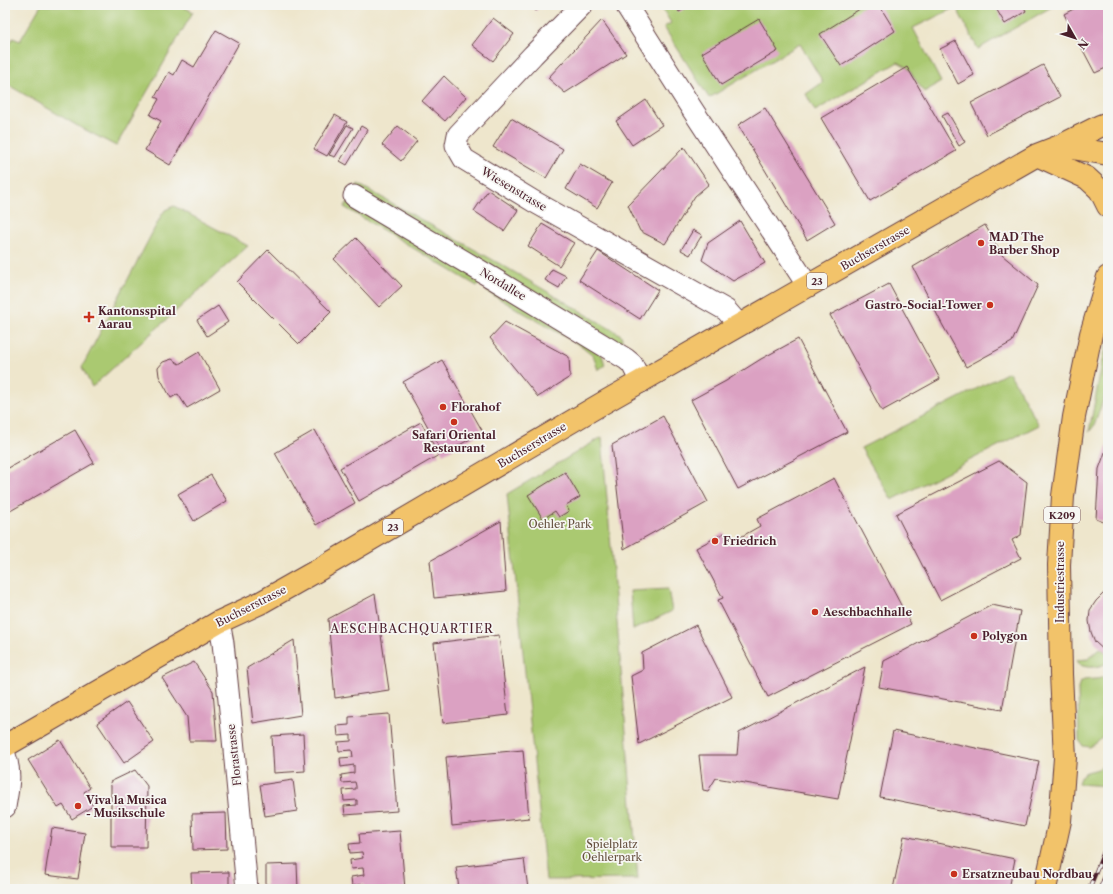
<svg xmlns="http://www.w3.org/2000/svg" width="1113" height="894" viewBox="0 0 1113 894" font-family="'Libre Caslon Text',serif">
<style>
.green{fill:#aac971;stroke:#7a744e}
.building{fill:#dba1c2}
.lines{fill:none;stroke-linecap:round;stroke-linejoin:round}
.street-casing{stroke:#633d43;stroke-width:23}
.primary-casing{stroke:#633d43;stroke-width:24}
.street{stroke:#fff;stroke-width:21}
.primary{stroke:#f2c36a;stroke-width:22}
.rail-casing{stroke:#4a1f2b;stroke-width:4.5}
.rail{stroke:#f6f6f2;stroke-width:3;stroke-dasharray:9;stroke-linecap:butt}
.poi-dot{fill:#c8321e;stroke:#f6f6f2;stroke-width:1.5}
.labels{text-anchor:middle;stroke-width:3.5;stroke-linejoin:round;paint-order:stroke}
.shield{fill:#f6f6f2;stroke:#7e6067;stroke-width:1}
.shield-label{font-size:10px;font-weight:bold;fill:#4a1f2b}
.street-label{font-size:11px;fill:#4a1f2b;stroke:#f6f6f2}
.poi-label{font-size:11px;font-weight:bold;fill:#4a1f2b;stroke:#f6f6f2;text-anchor:start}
.park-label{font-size:11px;fill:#675240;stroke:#f6f6f2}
.neighbourhood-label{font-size:12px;letter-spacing:1px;fill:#4a1f2b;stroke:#f6f6f2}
</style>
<rect width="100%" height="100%" fill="#f6f6f2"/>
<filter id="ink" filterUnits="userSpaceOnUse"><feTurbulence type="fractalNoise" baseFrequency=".025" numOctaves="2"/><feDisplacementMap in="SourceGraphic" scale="8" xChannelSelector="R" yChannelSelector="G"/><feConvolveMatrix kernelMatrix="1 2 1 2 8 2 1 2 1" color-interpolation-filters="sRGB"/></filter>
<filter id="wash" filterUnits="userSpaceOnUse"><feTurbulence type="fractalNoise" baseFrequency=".012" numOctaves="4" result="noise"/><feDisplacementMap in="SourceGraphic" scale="16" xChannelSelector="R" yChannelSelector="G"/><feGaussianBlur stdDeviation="0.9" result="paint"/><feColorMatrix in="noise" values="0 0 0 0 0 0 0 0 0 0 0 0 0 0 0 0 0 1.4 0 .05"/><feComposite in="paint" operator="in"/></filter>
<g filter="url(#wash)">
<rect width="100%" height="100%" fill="#eee6cc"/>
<!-- green -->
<path class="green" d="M41,5H180L193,12L116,146L76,125L5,83V53L13,38L20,41Z
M660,5H1055L978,49L956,7L913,28L941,82L924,92L907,67L898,62L815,111L806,94L823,82L800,44L709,98L667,32L664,27L671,23Z
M358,184L509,269L621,335L622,339L621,343L616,342L356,191Z
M348,202L484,280L477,286L344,207Z
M174,206L248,246L92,387L82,367L161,216L165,210Z
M492,286L602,355L605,365L598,370L593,355L583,347L486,291Z
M1108,341V364L1103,376L1106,380L1108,381V387L1094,426L1089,432L1101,368Z
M1009,372L1039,425L892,500L861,448Z
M602,437L638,879L546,880L507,494Z
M668,589L672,611L633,630L630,591Z
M1100,648L1108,654V663C1098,667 1090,669 1080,665L1077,660L1088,659Z
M1108,675C1108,694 1113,724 1100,740C1097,743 1093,745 1090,747L1083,746L1079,740L1078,688C1080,678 1086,680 1095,679C1100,679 1104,677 1108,675Z
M1108,762V786L1078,784C1081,769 1090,773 1100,768C1103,766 1105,764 1108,762Z"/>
<g id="blocks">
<!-- building -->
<path class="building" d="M530,5H541L536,11Z
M675,5H691L679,12Z
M866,5H879L895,31L841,66L820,34Z
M994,5H1023L1026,11L1005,24Z
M1081,5H1108V67L1095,73L1064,14Z
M493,18L514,34L493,61L472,45Z
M759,19L778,51L721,85L702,53Z
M602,20L626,54L565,93L548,78Z
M216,30L239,43L170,165L145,150L161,121L150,115L159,99L155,97L169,72L174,75L182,60L194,67Z
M956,41L974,75L958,84L940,49Z
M1043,65L1060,97L987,135L971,103Z
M907,67L956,151L870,201L821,118Z
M444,76L466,97L445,121L422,101Z
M646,100L662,125L632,145L616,121Z
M765,108L835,223L807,240L738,125Z
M948,113L965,142L959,146L942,116Z
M335,115L347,122L327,156L314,149Z
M511,118L563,149L546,178L493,147Z
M347,125L353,128L335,157L329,155Z
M361,126L368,130L347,165L340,161Z
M398,126L417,141L401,161L382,145Z
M684,147L709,184L695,196L665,244L640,231L628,205Z
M580,164L612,183L597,208L566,189Z
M488,190L518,210L504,231L474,211Z
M740,221L765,263L733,281L702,260L708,243Z
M542,224L574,243L559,266L528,246Z
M985,225L1002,255L1038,285L1012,342L966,367L942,324L913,267Z
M693,230L702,235L690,255L681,250Z
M356,238L402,286L379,307L334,259Z
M268,250L331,312L299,344L237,282Z
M598,251L658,290L640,319L579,280Z
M552,269L566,276L559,288L545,280Z
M889,284L940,379L882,411L830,315Z
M218,306L228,322L207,336L197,320Z
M505,322L569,357L570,377L538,397L490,338Z
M798,339L847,432L738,489L691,400L726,381L761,359Z
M199,352L220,389L187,408L178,394L171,398L159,376L158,368L163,362L172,359L179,364Z
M442,360L483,432L443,454L403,382Z
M663,416L708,502L624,549L612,445Z
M421,422L439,455L359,501L340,468Z
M75,430L94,463L5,514V470Z
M315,430L355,503L316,525L275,453Z
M1108,444V524L1096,519L1099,469Z
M999,461L1027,482L1021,535L1012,540L1021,558L940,600L896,514Z
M565,472L580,497L566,505L569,511L559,517L555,511L543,519L528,495Z
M211,475L227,501L194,521L178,494Z
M834,478L911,624L768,697L718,600L723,598L696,548L724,533L730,543L760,526L757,519Z
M501,521L506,591L434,598L430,561Z
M1108,589V654L1095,642L1091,632L1089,621L1090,610L1096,601Z
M375,594L389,690L335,698L328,619Z
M992,605L1020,611L1002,710L879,687L884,661Z
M696,625L732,697L639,744L631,676L643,670L642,653Z
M499,635L508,715L443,723L434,643Z
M294,640L301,715L253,723L247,668Z
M194,662L213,691L217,741H189L187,717L162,678Z
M865,667L838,799L716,778L708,791L703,790L699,755H737L739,733Z
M127,702L154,742L124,763L97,723Z
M389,714L397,811L345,815L344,806L357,805V800L344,801L343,790L356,789V786L355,782L342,783L341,775L354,773V765L341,767L340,758L353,757L352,750L339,751L338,742L351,741V735L338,736L337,726L349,725V717Z
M893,731L1039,761L1025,826L880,797Z
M303,734L305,771L274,773L272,736Z
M60,740L90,788L84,792L93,806L72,819L63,805L58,808L28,760Z
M523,750L529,818L452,826L446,757Z
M135,770L147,786L146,847H111V786L110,782Z
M293,780L297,811L265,816L260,785Z
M226,813L227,849L193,850L192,814Z
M52,828L85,833L78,879L45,875Z
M400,831L405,889H365L364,884L352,886L351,877L364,875L363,868L351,869L350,860L363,858L362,852L350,853L349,844L360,843L359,834Z
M904,836L1015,859L1009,889H893Z
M524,859L528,889H459L456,867Z
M297,864L298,889H266V865Z
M229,872V889H192L191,873Z"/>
</g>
</g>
<g filter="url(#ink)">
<use href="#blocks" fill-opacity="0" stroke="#633d43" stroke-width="1"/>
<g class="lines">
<!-- street casing -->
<g class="street-casing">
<path id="street" d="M582,5L533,55L458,135L456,145L464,159L533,201L726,310L739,325
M626,5L692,109L808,286
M354,196L494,279L626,359L632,364L641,382
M219,622L223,643L233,739L247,889
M5,755C12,774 8,788 5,807"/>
</g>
<!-- primary casing -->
<g class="primary-casing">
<path id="primary" d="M1060,146L1108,154
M1037,155L1087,178L1100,190L1108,206
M5,746L219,622L260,603L320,569L603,403L1037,155L1060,146L1100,126L1108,123
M1045,889L1060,821L1065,758L1061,674L1059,565L1063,496L1074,417L1091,334L1108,277"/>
</g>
<!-- street -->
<use href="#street" class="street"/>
<!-- primary -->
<use href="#primary" class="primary"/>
<!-- rail casing -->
<g class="rail-casing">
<path id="rail" d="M1089,889L1108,842
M1100,889L1108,869"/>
</g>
<!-- rail -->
<use href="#rail" class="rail"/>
</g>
</g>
<!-- markers -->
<g class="poi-dot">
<circle cx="981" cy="243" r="4"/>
<circle cx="990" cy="305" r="4"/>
<path d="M87 311h4v4h4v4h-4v4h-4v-4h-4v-4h4z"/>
<circle cx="443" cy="407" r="4"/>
<circle cx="454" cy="422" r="4"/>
<circle cx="715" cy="541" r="4"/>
<circle cx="815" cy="612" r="4"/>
<circle cx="974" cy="636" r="4"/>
<circle cx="78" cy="806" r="4"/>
<circle cx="954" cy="874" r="4"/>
</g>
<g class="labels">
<!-- shield labels -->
<g class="shield">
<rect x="807" y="273" width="20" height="16" rx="3"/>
<rect x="1044" y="507" width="36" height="16" rx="3"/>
<rect x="383" y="519" width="20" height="16" rx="3"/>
</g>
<g class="shield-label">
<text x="817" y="285">23</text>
<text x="1062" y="519">K209</text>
<text x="393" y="531">23</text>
</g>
<!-- street labels -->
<g class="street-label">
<text transform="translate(514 189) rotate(31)" y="4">Wiesenstrasse</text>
<text transform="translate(875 248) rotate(-30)" y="4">Buchserstrasse</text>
<text transform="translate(503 284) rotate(31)" y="4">Nordallee</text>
<text transform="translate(532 445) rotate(-31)" y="4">Buchserstrasse</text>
<text transform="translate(1060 582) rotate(-90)" y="4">Industriestrasse</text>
<text transform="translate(251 606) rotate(-27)" y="4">Buchserstrasse</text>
<text transform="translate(234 755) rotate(-96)" y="4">Florastrasse</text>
</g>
<!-- poi labels -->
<g class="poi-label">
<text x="989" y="241">MAD The<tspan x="989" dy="13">Barber Shop</tspan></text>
<text x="982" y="309" text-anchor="end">Gastro-Social-Tower</text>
<text x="98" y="315">Kantonsspital<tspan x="98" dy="13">Aarau</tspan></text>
<text x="451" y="411">Florahof</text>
<text x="454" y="439" text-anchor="middle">Safari Oriental<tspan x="454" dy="13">Restaurant</tspan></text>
<text x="723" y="545">Friedrich</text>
<text x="823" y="616">Aeschbachhalle</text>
<text x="982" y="640">Polygon</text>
<text x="86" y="804">Viva la Musica<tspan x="86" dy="13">- Musikschule</tspan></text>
<text x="962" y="878">Ersatzneubau Nordbau</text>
</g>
<!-- park labels -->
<g class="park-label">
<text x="560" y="528">Oehler Park</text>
<text x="612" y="848">Spielplatz<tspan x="612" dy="13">Oehlerpark</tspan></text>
</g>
<!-- neighbourhood labels -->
<g class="neighbourhood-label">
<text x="412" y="633">AESCHBACHQUARTIER</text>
</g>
</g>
<!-- margin -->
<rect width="1113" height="894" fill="none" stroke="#f6f6f2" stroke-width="20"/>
<!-- north arrow -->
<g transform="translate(1075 38) rotate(129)" stroke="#f6f6f2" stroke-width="3" paint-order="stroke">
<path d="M0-3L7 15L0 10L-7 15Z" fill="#4a1f2b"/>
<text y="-6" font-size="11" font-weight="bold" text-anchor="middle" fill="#4a1f2b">N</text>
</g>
</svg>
